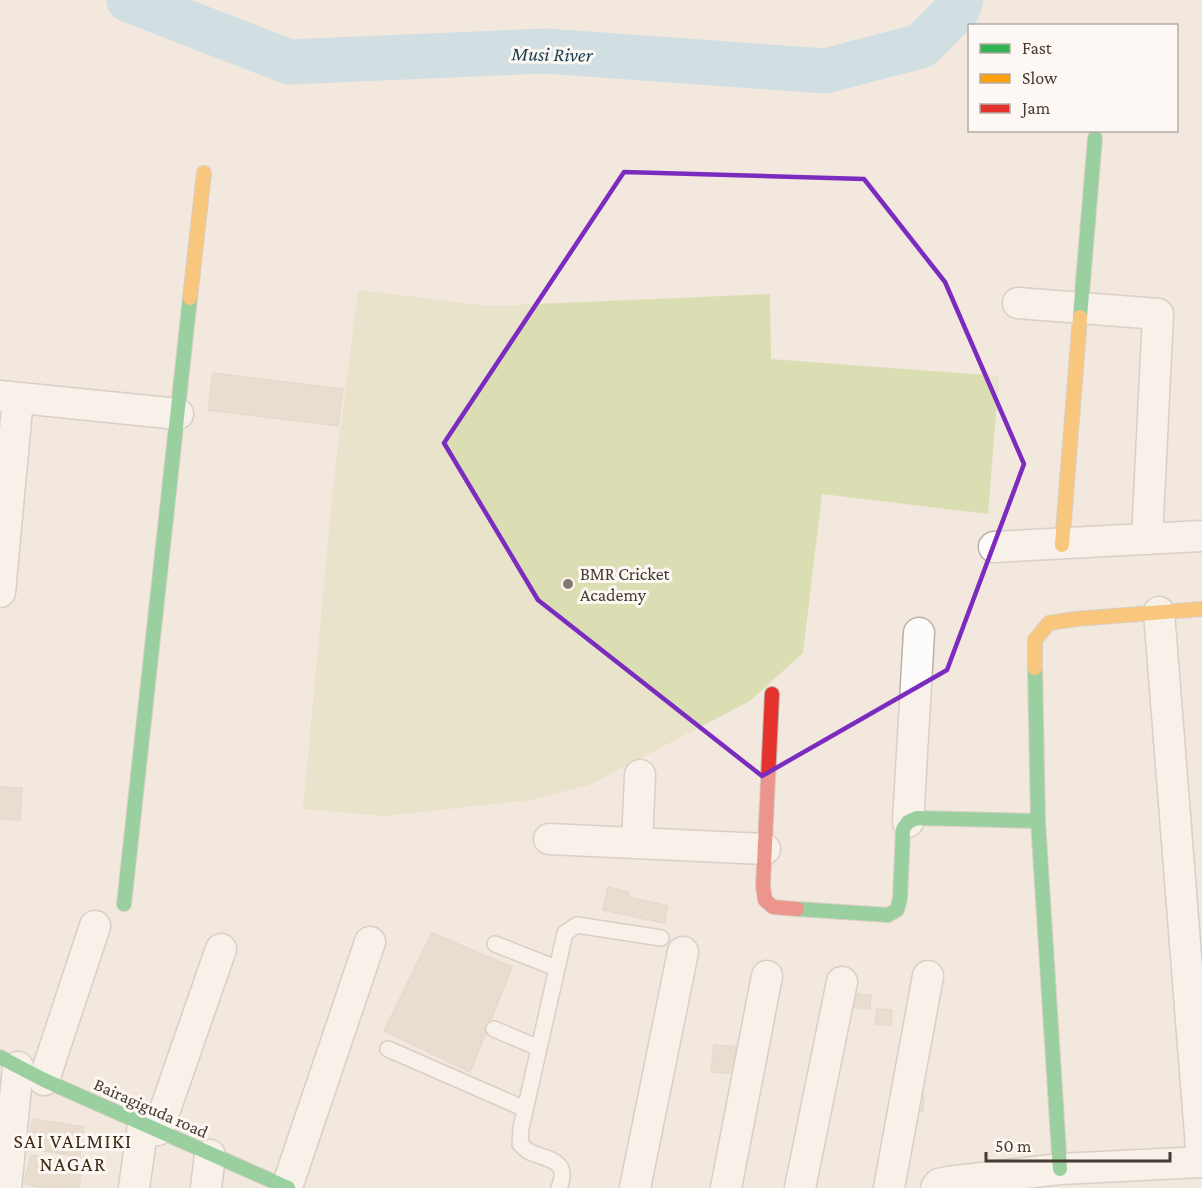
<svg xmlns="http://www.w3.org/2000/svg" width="1202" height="1188" viewBox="0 0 1202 1188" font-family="'Crimson Pro',serif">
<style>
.green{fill:#dbdeb3}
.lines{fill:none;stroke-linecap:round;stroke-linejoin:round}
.river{stroke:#a8d4ec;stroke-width:45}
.building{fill:#ddd0c0;stroke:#d2c9bf;stroke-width:1.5}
.lane-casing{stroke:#bab1a8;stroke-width:18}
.street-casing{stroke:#bab1a8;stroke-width:33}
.fast-casing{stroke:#bab1a8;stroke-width:16}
.slow-casing{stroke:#bab1a8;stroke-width:16}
.jam-casing{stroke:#bab1a8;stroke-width:16}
.lane{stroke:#fdfcfa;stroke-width:15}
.street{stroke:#fdfcfa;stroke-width:30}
.fast{stroke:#30b455;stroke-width:14}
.slow{stroke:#ff9f0a;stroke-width:14}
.jam{stroke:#e5322d;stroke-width:14}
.marked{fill:none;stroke:#7b2cbf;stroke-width:4.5;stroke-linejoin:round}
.poi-dot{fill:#82786d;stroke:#fdf8f3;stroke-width:2}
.labels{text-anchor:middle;stroke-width:6;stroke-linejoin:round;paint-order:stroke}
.poi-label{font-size:18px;fill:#453b31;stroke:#fdf8f3;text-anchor:start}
.street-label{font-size:18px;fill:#453b31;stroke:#fdf8f3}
.water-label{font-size:20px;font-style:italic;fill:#163d51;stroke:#fdf8f3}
.neighbourhood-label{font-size:20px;letter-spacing:1.5px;fill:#3d2a15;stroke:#fdf8f3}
</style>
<rect width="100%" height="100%" fill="#f3e8dd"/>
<!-- green -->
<path class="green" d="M358,290L488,306L770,294L771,359L999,376L988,514L822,494L803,653L750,701L591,784L531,800L385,816L303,809L333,487Z"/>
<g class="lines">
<!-- river -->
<path class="river" d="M129,0L289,62L545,51L825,71L921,46L958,9L961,0"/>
</g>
<!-- building -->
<path class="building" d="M213,373L343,389L338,426L208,410Z
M0,787L22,788L20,820L0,819Z
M608,887L629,892L628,897L668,906L664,923L603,910Z
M432,933L512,967L470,1072L384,1031Z
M854,994L871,995L870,1009L853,1007Z
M877,1009L892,1010L891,1025L875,1024Z
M714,1045L741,1047L739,1074L711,1072Z
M910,1095L924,1096L923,1112L909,1111Z
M33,1119L84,1127L80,1157L26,1148Z
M31,1155L82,1164L79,1188H44L24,1184Z"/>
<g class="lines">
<!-- lane casing -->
<g class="lane-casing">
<path id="lane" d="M495,944L556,968
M494,1029L539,1048
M388,1049L525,1109
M559,1188C570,1161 550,1160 532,1153C527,1151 524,1147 520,1144L521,1128L565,933L577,925L661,938"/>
</g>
<!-- street casing -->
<g class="street-casing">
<path id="street" d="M1018,303L1158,314L1147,539
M0,396L178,414
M994,547L1202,536
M0,592L18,398
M1159,612L1202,1160
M908,822L919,633
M549,839L765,849
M637,843L640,775
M44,1080L95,926
M158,1130L221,949
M287,1187L370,942
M6,1188L18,1067
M134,1188L143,1124
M206,1188L210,1155
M635,1188L683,952
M726,1188L767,976
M800,1188L842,982
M889,1188L928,976
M936,1188L939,1184L948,1182L1060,1169L1202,1162"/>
</g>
<!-- fast casing -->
<g class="fast-casing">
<path id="fast" d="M1080,317L1095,138
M1035,668L1038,821L1060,1169
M124,904L190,298
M797,909L888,915L897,910L900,899L903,829L908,822L917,818L1038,821
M0,1057L44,1080L288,1188"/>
</g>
<!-- slow casing -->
<g class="slow-casing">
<path id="slow" d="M190,298L204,173
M1062,545L1080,317
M1035,668V640L1049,623L1076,619L1202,609"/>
</g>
<!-- jam casing -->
<g class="jam-casing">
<path id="jam" d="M772,694L763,886L765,900L773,907L797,909"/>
</g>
<!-- lane -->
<use href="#lane" class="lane"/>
<!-- street -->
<use href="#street" class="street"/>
<!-- fast -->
<use href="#fast" class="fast"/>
<!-- slow -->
<use href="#slow" class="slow"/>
<!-- jam -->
<use href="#jam" class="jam"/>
</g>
<!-- marked area -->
<path d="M0 0H1202V1188H0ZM624,172L864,179L945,282L1024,464L947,670L762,776L538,600L444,443Z" fill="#f3e8dd" fill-opacity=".55" fill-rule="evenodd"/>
<path class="marked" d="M624,172L864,179L945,282L1024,464L947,670L762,776L538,600L444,443Z"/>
<!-- markers -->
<circle class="poi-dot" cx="568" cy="584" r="6"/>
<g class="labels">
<!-- poi labels -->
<g class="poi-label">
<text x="580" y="580">BMR Cricket<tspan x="580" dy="21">Academy</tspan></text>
</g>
<!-- street labels -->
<g class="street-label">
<text transform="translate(151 1108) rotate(24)" y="6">Bairagiguda road</text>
</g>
<!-- water labels -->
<g class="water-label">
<text transform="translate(552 54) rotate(1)" y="7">Musi River</text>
</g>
<!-- neighbourhood labels -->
<g class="neighbourhood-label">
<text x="73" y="1148">SAI VALMIKI<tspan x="73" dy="23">NAGAR</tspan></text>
</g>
</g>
<!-- legend -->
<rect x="968" y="24" width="210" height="108" fill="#fdf8f3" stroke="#b3aca5" stroke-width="1.5"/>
<rect x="980" y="44" width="30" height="9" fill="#30b455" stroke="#b3aca5" stroke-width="1.5"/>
<text x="1022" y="54" font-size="18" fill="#453b31">Fast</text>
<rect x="980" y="74" width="30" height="9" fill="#ff9f0a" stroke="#b3aca5" stroke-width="1.5"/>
<text x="1022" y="84" font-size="18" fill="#453b31">Slow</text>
<rect x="980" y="104" width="30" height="9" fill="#e5322d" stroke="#b3aca5" stroke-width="1.5"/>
<text x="1022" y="114" font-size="18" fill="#453b31">Jam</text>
<!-- scale -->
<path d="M986 1152v9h184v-9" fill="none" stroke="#453b31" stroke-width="3"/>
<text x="995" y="1152" font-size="18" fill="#453b31" stroke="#fdf8f3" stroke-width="4.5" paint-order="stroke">50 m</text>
</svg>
